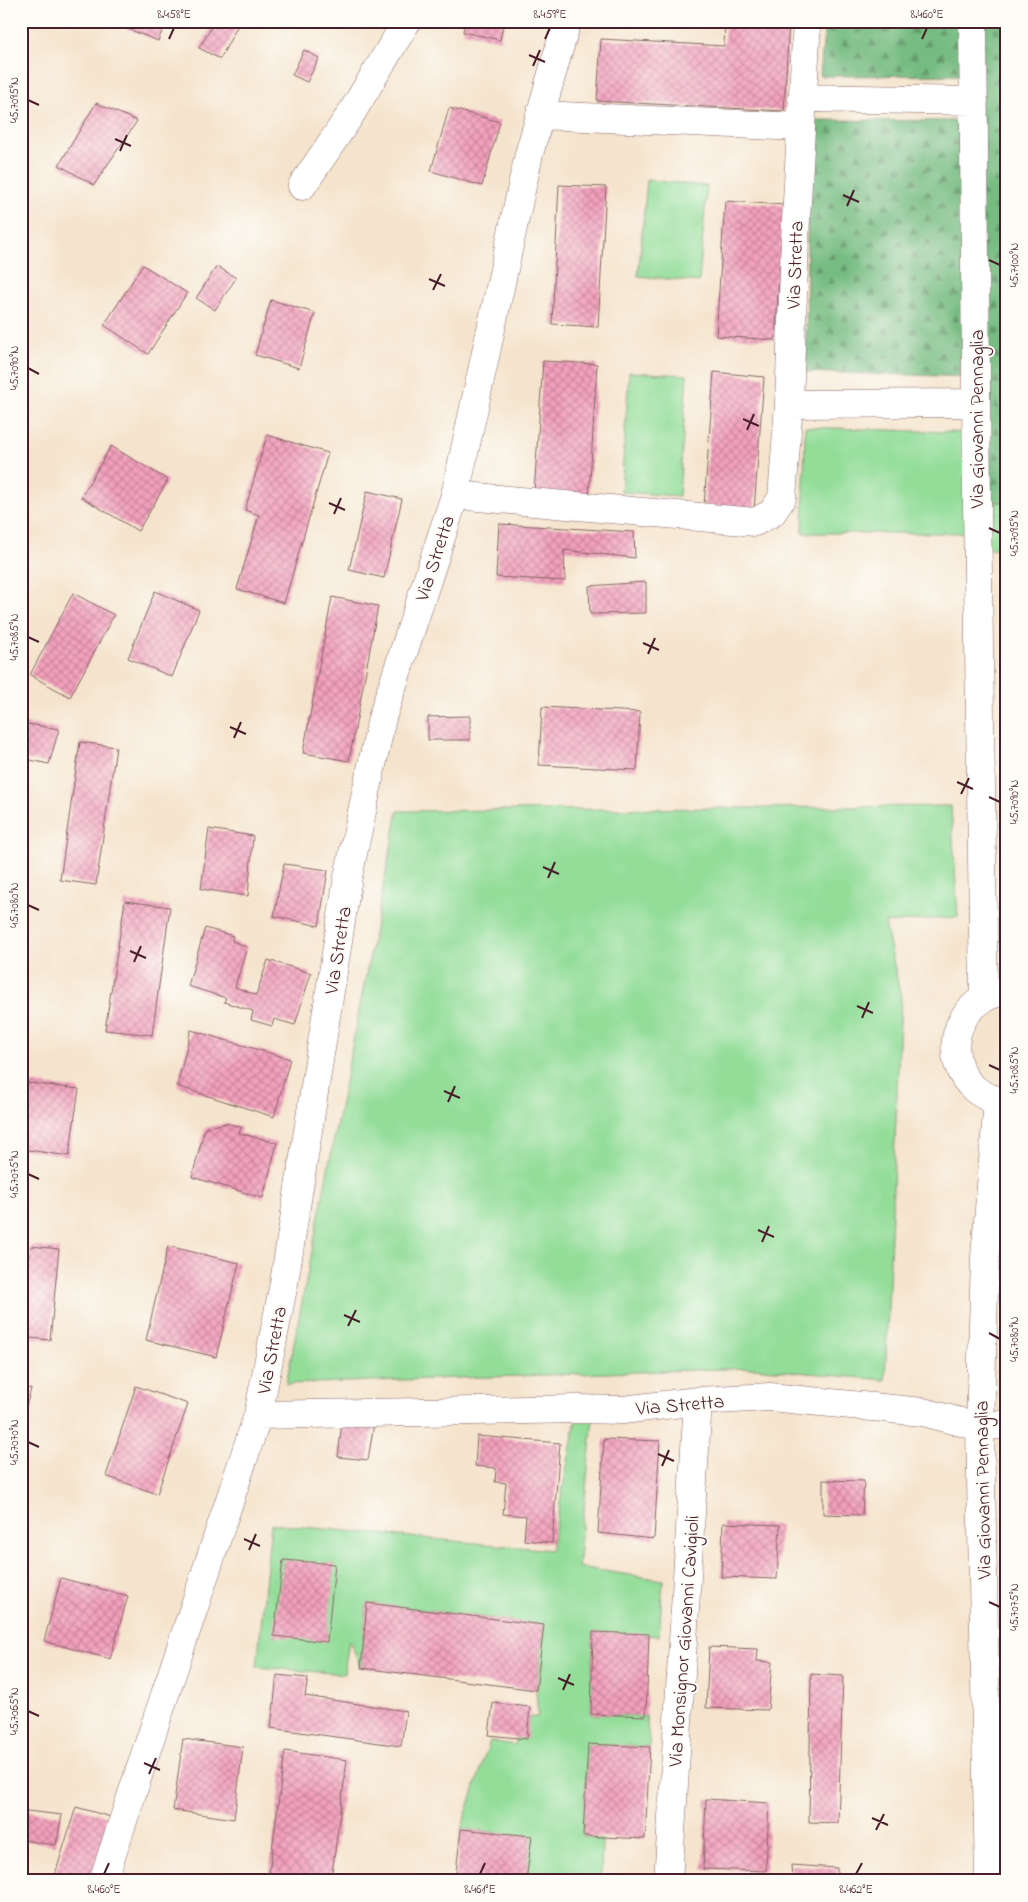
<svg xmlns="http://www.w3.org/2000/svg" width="1028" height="1902" viewBox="0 0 1028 1902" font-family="'Indie Flower',sans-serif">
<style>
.grass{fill:#93dd99;stroke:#6e7e62}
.forest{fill:url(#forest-firs);stroke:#606e56}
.building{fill:url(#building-cross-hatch)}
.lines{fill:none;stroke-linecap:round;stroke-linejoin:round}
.minor-casing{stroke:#866464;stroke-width:29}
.minor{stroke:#fff;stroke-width:28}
.ticks{fill:none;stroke:#4a1f2b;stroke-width:2}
.labels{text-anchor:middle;stroke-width:4;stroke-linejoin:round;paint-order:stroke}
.street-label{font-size:20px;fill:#4a1f2b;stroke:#fdfcf7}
.neatline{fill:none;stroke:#4a1f2b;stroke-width:2}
.ticks-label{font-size:12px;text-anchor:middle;fill:#4a1f2b}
</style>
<defs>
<pattern id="forest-firs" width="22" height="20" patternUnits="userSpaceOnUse" patternTransform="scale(1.25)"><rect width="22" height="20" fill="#76bc81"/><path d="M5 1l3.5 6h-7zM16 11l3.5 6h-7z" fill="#63986a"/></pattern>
<pattern id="building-cross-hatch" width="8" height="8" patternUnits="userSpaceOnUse" patternTransform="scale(1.25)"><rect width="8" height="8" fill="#f3a0bd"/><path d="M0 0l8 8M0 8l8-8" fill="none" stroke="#c7829a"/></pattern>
</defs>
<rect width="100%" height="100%" fill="#fdfcf7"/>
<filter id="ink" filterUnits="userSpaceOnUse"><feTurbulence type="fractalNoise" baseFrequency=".02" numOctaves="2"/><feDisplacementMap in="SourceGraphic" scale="10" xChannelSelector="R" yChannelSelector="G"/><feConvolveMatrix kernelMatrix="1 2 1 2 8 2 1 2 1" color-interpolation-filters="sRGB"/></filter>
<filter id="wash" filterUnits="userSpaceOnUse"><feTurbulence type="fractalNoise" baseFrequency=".0096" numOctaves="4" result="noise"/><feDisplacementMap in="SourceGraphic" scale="20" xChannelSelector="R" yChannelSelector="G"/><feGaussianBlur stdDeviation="1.12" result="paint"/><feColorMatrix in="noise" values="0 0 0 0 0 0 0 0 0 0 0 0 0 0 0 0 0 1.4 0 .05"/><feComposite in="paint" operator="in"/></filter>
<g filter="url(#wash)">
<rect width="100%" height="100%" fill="#f5e4cd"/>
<!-- grass -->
<path class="grass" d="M647,180L707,186L699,282L638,276Z
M629,372L687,375L679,496L621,492Z
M805,427L976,433L977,503L1007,502V548L977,549V533H803Z
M951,806L958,917L885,923L901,997L885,1380L753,1368L286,1384L398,811Z
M578,1409H594L578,1567L663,1580L659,1636L593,1633L591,1714L646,1716L650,1747L588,1744L583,1836L602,1840L601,1881H526L531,1836L461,1829L490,1741L515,1745L522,1717H538L536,1690L544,1625L367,1603L361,1668L349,1640L344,1674L257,1667L271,1524L551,1550Z"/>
<!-- forest -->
<path class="forest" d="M825,21H1007V502L977,503L975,377L806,372L808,120L973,121V75L820,76Z"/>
<g id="blocks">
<!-- building -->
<path class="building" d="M108,21H166L158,41Z
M198,21H240L220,59L199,48L211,28Z
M465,21H504L500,40L463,32Z
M725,21H789L784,111L597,101L601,39L724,46Z
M304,50L319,58L307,82L292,75Z
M96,103L137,121L94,185L59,165Z
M449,108L500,122L482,186L431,171Z
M559,185L606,187L598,327L552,324Z
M725,201L784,205L775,340L716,336Z
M143,265L187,293L148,354L104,325Z
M217,266L236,278L215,310L196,298Z
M271,300L315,313L299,368L255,355Z
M543,361L597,364L589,497L534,493Z
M714,372L764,377L754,510L704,506Z
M267,435L328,453L284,603L237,589L259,515L245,510Z
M111,446L168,480L138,531L81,497Z
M367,491L402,499L384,578L349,570Z
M499,524L634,532L635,558L564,550L565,581L496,577Z
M646,582V613L590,614L589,586Z
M155,591L199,610L172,677L128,658Z
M73,593L114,615L70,697L30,675Z
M332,597L378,606L349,761L303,753Z
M542,707L640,712L637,770L539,765Z
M470,716V740H428V717Z
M21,723L59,729L49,764L21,758Z
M80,742L116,747L96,885L60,880Z
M209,829L253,836L248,896L201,889Z
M284,864L328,870L319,926L274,916Z
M125,901L170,907L152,1035L105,1030Z
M205,928L233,936L232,941L247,947L235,987L256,995L268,960L311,973L295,1025L274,1019L272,1026L251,1020L253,1011L224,1002L226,998L188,986Z
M191,1030L290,1059L274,1117L177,1086Z
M21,1082L79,1089L69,1156L21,1149Z
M226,1123L241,1127L239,1133L277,1143L263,1198L192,1177L205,1128Z
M31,1246L59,1249L50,1340L21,1337Z
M168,1246L239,1263L216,1357L146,1340Z
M21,1386L31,1389L24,1413H21Z
M136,1386L188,1404L157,1494L106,1476Z
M342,1422L374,1423L368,1460L338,1457Z
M477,1436L560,1443L552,1543L524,1540L526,1516L503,1514L506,1483L495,1482L496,1468L475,1466Z
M604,1439L660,1441L654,1539L598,1533Z
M823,1480L864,1481L862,1515L823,1514Z
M723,1523L780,1525L777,1579L721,1577Z
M283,1560L335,1564L327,1642L274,1636Z
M61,1578L128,1596L110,1659L44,1641Z
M367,1603L544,1625L536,1690L361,1668Z
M593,1632L649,1634L646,1716L591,1714Z
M709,1647L758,1649L757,1661L772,1662L768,1710L706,1708Z
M811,1674L843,1676L838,1823L809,1822Z
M277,1675L308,1678L305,1696L406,1711L401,1746L271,1728Z
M493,1703L530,1707L527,1739L489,1735Z
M183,1739L243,1747L234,1819L173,1810Z
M588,1744L650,1747L645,1839L583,1836Z
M285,1751L347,1760L331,1881H268Z
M706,1799L769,1803L766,1871L703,1869Z
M76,1807L111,1817L91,1881H53Z
M27,1811L62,1815L56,1845L22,1840Z
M461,1829L532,1836L526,1881H455Z
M791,1865L837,1868V1881H792Z"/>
</g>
</g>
<g filter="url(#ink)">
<use href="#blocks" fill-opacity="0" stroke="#866464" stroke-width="1"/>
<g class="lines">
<!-- minor casing -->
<g class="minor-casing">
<path id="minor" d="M973,21L977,503L984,998
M802,98L974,101
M540,115L800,127
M302,186L349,117L407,21
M789,404L976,403
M455,495L755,522L772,513L782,498L789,404L795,238L807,21
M1007,992C995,992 984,997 975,1005C938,1036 956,1099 1007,1101
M258,1415L578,1409L623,1410L698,1401L770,1397L923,1412L980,1427L1007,1424
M103,1881L258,1415L284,1283L348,877L382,718L455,495L529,154L567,21
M668,1881L698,1401
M989,1881L980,1427L985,1257L998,1101"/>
</g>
<!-- minor -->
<use href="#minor" class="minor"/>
</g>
</g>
<!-- ticks -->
<path class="ticks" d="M169,39L174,28M545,39L550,28M922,39L927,28M529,55L545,62M533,66L540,50M28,100L39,105M115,139L131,146M120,151L127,135M843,195L859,202M847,206L854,190M989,260L1000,265M429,279L445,286M433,290L441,274M28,368L39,374M743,419L759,426M747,430L754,414M329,503L345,510M334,514L341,498M989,528L1000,533M28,637L39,642M643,643L659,650M648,654L655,638M230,727L246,734M234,738L241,722M957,782L973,789M961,794L969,778M989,797L1000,802M543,867L559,874M548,878L555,862M28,905L39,910M130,951L146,958M134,962L141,946M857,1006L873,1013M862,1018L869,1002M989,1065L1000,1070M444,1091L460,1098M448,1102L455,1086M28,1174L39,1179M758,1230L774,1237M762,1242L769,1226M344,1315L360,1322M348,1326L356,1310M989,1333L1000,1339M28,1442L39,1447M658,1454L674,1461M662,1466L669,1450M244,1539L260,1546M249,1550L256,1534M989,1602L1000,1607M558,1678L574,1685M563,1690L570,1674M28,1711L39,1716M144,1763L160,1770M149,1774L156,1758M872,1818L888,1825M876,1830L884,1814M104,1874L109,1863M480,1874L485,1863M856,1874L862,1863"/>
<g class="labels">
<!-- street labels -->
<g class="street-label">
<text transform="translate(794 265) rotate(-88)" y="7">Via Stretta</text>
<text transform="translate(976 419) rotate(-90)" y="7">Via Giovanni Pennaglia</text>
<text transform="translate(434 558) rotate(-72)" y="7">Via Stretta</text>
<text transform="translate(337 950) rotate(-81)" y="7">Via Stretta</text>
<text transform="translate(271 1350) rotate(-79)" y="7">Via Stretta</text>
<text transform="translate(680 1404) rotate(-5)" y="7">Via Stretta</text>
<text transform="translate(982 1490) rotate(-91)" y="7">Via Giovanni Pennaglia</text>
<text transform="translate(683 1641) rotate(-86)" y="7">Via Monsignor Giovanni Cavigioli</text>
</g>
</g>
<!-- margin -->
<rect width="1028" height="1902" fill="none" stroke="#fdfcf7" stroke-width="55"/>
<rect x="28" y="28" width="972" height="1846" class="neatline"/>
<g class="ticks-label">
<text x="174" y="18">8.458°E</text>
<text x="550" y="18">8.459°E</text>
<text x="927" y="18">8.460°E</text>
<text transform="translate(14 100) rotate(-90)" y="4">45.7095°N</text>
<text transform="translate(1014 265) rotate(-90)" y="4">45.7100°N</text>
<text transform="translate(14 368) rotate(-90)" y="4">45.7090°N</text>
<text transform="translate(1014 533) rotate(-90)" y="4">45.7095°N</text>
<text transform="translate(14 637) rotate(-90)" y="4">45.7085°N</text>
<text transform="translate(1014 802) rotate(-90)" y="4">45.7090°N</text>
<text transform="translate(14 905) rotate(-90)" y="4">45.7080°N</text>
<text transform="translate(1014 1070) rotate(-90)" y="4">45.7085°N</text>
<text transform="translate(14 1174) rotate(-90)" y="4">45.7075°N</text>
<text transform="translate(1014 1339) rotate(-90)" y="4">45.7080°N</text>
<text transform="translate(14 1442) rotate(-90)" y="4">45.7070°N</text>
<text transform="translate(1014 1607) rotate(-90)" y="4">45.7075°N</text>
<text transform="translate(14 1711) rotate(-90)" y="4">45.7065°N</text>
<text x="104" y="1893">8.460°E</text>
<text x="480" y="1893">8.461°E</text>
<text x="856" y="1893">8.462°E</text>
</g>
</svg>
